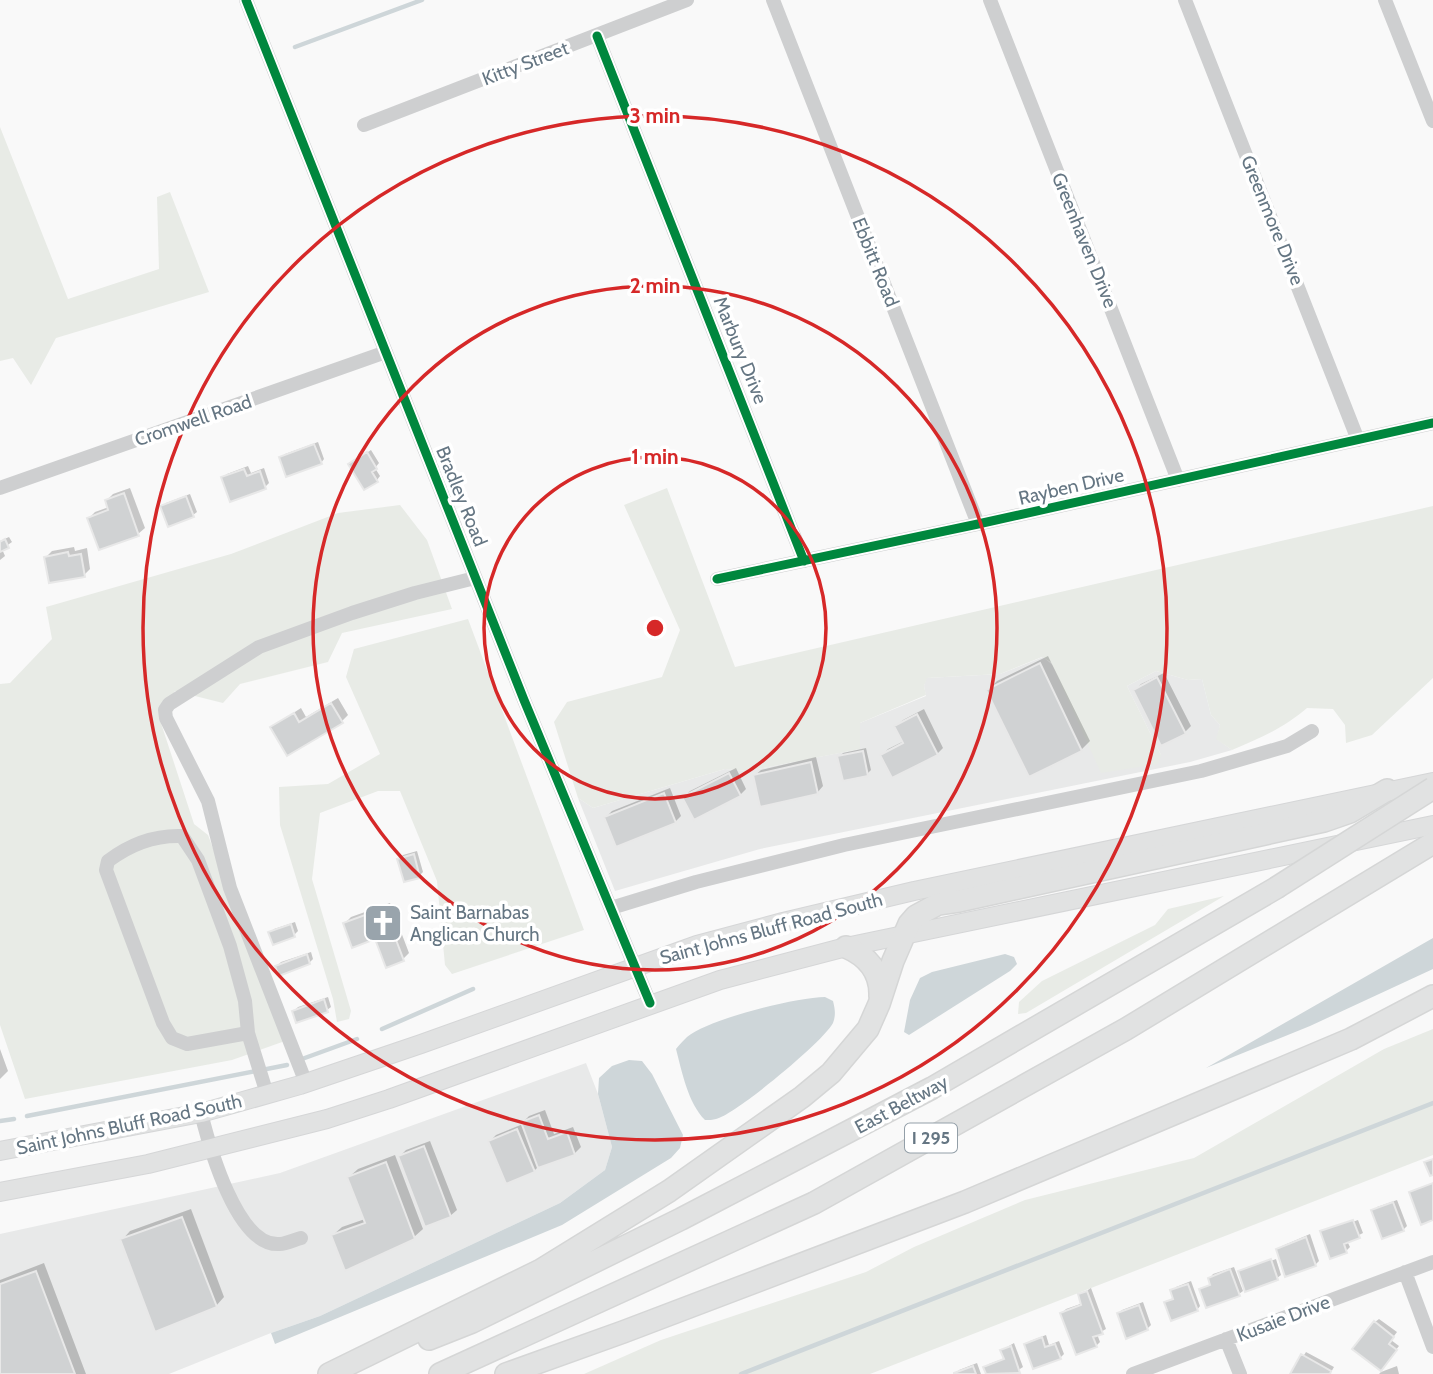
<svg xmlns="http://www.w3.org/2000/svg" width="1433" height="1374" viewBox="0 0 1433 1374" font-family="Cabin,sans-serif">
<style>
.built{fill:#e8e9e9}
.green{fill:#e8ebe6}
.water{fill:#ced6d9}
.shadow{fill:#0003}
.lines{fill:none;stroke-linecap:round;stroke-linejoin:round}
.stream{stroke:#ced6d9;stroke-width:4.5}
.building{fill:#d0d2d3;stroke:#e8e8e8;stroke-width:2}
.major-casing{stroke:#d5d6d7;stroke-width:20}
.highway-casing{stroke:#d5d6d6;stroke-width:24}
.minor{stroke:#cecfd0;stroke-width:14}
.major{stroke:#e1e2e2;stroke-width:18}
.highway{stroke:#e1e2e2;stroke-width:21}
.highway-bridge-casing{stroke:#d5d6d6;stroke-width:24;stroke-linecap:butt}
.highway-bridge{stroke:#e1e2e2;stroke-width:21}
.cycleway-casing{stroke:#fff;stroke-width:13}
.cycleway{stroke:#00873e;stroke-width:9}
.ring{fill:none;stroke:#d62828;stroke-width:3.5}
.labels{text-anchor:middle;stroke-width:7;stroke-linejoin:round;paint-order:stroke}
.shield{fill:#fff;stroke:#939fa8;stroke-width:2}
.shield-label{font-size:18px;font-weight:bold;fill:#657683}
.street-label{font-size:19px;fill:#657683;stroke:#fff}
.poi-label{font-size:19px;fill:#657683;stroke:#fff;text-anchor:start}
.centre{fill:#d62828;stroke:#fff;stroke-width:3.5}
.ring-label{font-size:21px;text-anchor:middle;font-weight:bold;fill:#d62828;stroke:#fff;stroke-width:7;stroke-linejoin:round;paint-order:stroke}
</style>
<rect width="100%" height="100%" fill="#f9f9f9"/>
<!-- built -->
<path class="built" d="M1043,657L1161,755L1127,686L1156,671L1188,680L1202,679L1211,715L1220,725L1217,739L1232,750L1190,762L760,849L615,891L578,798L593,808L725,769L748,771L859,749L860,723L926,696L924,686L926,678L1000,674Z
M586,1063L598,1094L612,1147L605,1170L560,1203L320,1316L271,1333L169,1374H0V1234L280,1173Z"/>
<!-- green -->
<path class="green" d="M0,127L68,299L159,269L157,197L170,192L209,292L56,338L31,385L13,358L0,361Z
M667,488L735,667L1433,506V678L1372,735L1346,743L1345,725L1333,709L1307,708C1284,728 1260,738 1232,750L1216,739L1220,725L1211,715L1202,679L1188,680L1156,671L1127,686L1161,755L1158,764L1101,773L1051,662L1042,657L1000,674L927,678L924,686L926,695L860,723V749L748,771L725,769L593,808L578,798L554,722L567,702L662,677L680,630L624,505Z
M400,505L427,540L452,609L342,633L328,662L240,684L223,703L175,691L159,717L194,824L208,835L285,1041L232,1060L25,1099L0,1025V684L10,683L52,639L46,607L231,554L338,513Z
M468,619L584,930L452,974L445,965L437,881L400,791H378L320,813L312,879L351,1011L349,1019L337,1022L333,999L280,825L279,787L328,784L380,754L346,677L354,649Z
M1224,896L1026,1013L1018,1014L1019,1002L1042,981L1155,925L1168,909Z
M1433,1029V1155L870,1374H584L661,1340L866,1272L914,1247L1025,1200L1194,1158L1384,1049Z"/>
<!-- water -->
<path class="water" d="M1433,938V969L1310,1026L1206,1068Z
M1005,954L1014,957L1017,964L1010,971L909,1035L904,1032L910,1000L920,978L932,972Z
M825,997L833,1001C835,1009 836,1015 833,1023C824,1041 736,1114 716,1119C713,1120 709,1120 705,1120C688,1103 682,1072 676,1049C679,1045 683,1041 687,1037C711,1018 794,998 825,997Z
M629,1060L642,1061L652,1074L683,1135L680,1148L671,1158L562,1225L275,1344L271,1333L320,1316L560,1203L605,1170L612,1147L598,1094L599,1078L612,1066Z"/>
<!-- shadow -->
<path class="shadow" d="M318,442L324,459L321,463L281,458L285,454Z
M371,450L379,463L375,468L380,476L377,480L354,461Z
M248,466L251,473L264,468L269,483L265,487L223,477L227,474Z
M130,488L145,528L138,534L100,548L89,518L95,512L109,507L107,500L113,494Z
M190,494L197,512L193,515L162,506L166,503Z
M9,537L12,542L2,549L5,556L0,560V541Z
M74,547L75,551L87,548L90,569L84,575L46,557L52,551Z
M1048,656L1090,741L1081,750L988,690L997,681Z
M1164,673L1191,726L1185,732L1135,690L1141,684Z
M338,698L348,715L342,721L272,727L301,708L306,717Z
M924,709L943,748L937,754L882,755L888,749L904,741L896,726L903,720Z
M866,748L871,770L867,774L839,757L843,753Z
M816,757L823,786L817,793L754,776L761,770Z
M736,768L746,789L740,795L684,797L690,791Z
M670,788L681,816L675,822L606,817L612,811Z
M417,851L423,872L419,876L399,859L403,855Z
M390,903L409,953L403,959L376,937L345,923L351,917Z
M295,922L298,931L294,935L270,933L274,929Z
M311,952L313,959L309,963L277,966L281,962Z
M328,997L331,1007L327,1010L294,1011L298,1007Z
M0,1049L8,1071L0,1079Z
M545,1110L554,1134L573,1127L581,1147L575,1153L538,1167L534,1171L490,1141L496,1135L523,1124V1122L529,1116Z
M430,1141L457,1210L450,1216L400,1156L406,1150Z
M395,1155L423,1229L414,1237L333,1235L342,1227L365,1219L349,1177L358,1169Z
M1397,1200L1407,1226L1403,1230L1373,1211L1377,1207Z
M191,1209L224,1297L216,1306L122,1240L130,1231Z
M1358,1220L1363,1233L1347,1241L1350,1247L1346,1251L1324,1232Z
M1310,1234L1319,1261L1315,1265L1278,1250L1282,1246Z
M1276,1259L1281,1275L1277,1278L1242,1272Z
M44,1263L86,1374H0V1280Z
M1234,1267L1243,1291L1239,1294L1201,1290L1212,1284L1210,1278L1213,1274Z
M1191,1281L1200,1306L1197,1310L1166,1303L1174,1297L1172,1291L1176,1287Z
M1091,1288L1106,1329L1097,1334L1100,1342L1096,1346L1062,1313L1066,1309L1083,1303L1080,1295Z
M1143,1302L1151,1325L1147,1329L1119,1313L1122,1310Z
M1379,1319L1397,1332L1391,1340L1399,1346L1384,1365L1375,1322Z
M1046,1335L1049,1345L1059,1341L1064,1354L1060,1358L1026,1344L1030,1341Z
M1014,1343L1023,1367L1012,1374H988L985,1367L989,1364L1005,1358L1002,1350Z
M1306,1352L1334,1367L1330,1374H1292Z
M977,1363L981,1374H956L959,1370Z
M1397,1366L1399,1374H1379L1381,1372Z"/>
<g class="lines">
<!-- stream -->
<path class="stream" d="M295,47L422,0
M382,1029L473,989
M302,1059L357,1039
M27,1116L287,1065
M0,1121L14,1119
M741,1374L1433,1103"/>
</g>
<!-- building -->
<path class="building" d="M314,444L322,464L286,477L279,457Z
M367,452L377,469L372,472L378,482L364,490L348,464Z
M244,469L247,476L260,471L266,489L230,502L221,477Z
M124,493L139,536L99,550L87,518L108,510L105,500Z
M186,496L194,517L168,527L160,506Z
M5,539L9,548L0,552V542Z
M68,552L69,556L81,554L85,577L49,583L44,557Z
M1040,663L1082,751L1029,777L986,690Z
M1157,677L1186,734L1161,746L1133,690Z
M331,703L343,723L287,756L270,727L294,713L299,722Z
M917,714L938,755L892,778L880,755L903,743L894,726Z
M863,751L868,776L843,781L837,756Z
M811,762L818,794L760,807L753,775Z
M729,773L741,796L694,820L682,797Z
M664,793L676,823L616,847L604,817Z
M414,854L420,878L404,882L397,859Z
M384,908L404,961L386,968L375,939L352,948L343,923Z
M291,924L295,937L273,945L268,932Z
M307,954L310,964L279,976L275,966Z
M324,999L328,1012L296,1023L292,1011Z
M539,1115L548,1139L567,1132L575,1155L538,1168L521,1122Z
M517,1129L535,1172L506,1184L488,1141Z
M424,1146L451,1217L425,1227L398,1156Z
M1433,1159V1175L1430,1176L1424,1162Z
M386,1162L415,1239L345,1271L331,1235L365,1223L347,1177Z
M1433,1183V1220L1421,1225L1409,1192Z
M1393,1202L1404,1231L1382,1239L1371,1210Z
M182,1217L217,1307L155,1332L120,1239Z
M1353,1220L1360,1238L1344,1244L1347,1253L1330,1259L1320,1231Z
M1306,1237L1316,1266L1285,1277L1276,1249Z
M1271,1259L1278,1280L1245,1292L1238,1271Z
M1230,1269L1240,1296L1206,1308L1199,1289L1210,1285L1208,1278Z
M36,1271L75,1374H0V1284Z
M1188,1284L1198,1311L1171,1321L1164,1302L1173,1299L1170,1290Z
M1087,1291L1103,1334L1093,1337L1097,1347L1076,1355L1060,1313L1081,1305L1078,1294Z
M1139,1305L1148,1330L1126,1339L1117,1313Z
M1374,1321L1394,1337L1389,1344L1397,1350L1381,1371L1352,1349Z
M1042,1337L1045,1347L1055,1344L1061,1359L1033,1369L1024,1344Z
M1011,1346L1020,1373L986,1374L983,1367L1004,1359L1000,1350Z
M1301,1354L1331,1371L1330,1374H1290Z
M973,1366L976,1374H954V1373Z"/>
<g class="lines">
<!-- major casing -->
<g class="major-casing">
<path id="major" d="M0,1151L201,1113L300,1085L421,1044L697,945L783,922L914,891L1433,782
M0,1192L148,1164L327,1119L389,1099L720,980L846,947L1433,825"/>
</g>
<!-- highway casing -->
<g class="highway-casing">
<path id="highway" d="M846,947C867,956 881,971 880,996
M429,1339L472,1322L681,1219L932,1088L1276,888
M329,1374L541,1270L669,1191L802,1097L831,1073L868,1029L879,1004L893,961L909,924L916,916L938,904L959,901L1324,821L1350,812L1387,790
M440,1374L814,1203L1126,1029L1433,843
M506,1374L623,1332L965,1202L1351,1039L1433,996"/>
</g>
<!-- minor -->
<path class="minor" d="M246,0L524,700L650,1003
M773,0L978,524
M990,0L1178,480
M1185,0L1358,440
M1385,0L1433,121
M597,36L804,561
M364,125L687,0
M0,488L386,352
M717,579L978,524L1433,423
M611,908L696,882L844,845L1201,771L1287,746L1312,731
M248,1033L187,1044L172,1038L163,1023L106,870L108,861C129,845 155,835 182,836L198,860L230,946L245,1001L248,1033L267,1094
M306,1083L230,888L208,801L166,718L165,710L169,704L259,647L352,613L415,593L475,578
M201,1113C209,1145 237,1248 280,1244C286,1244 294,1240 301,1238
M1405,1272L1433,1347
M1226,1339L1240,1374
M1133,1374L1433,1262"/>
<!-- major -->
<use href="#major" class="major"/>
<!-- highway -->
<use href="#highway" class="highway"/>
<!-- highway-bridge casing -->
<g class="highway-bridge-casing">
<path id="highway-bridge" d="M1276,888L1433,788"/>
</g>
<!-- highway-bridge -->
<use href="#highway-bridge" class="highway-bridge"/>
<!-- cycleway casing -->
<g class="cycleway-casing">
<path id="cycleway" d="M246,0L524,700L650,1003
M597,36L804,561
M717,579L978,524L1433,423"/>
</g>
<!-- cycleway -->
<use href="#cycleway" class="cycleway"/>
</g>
<!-- distance rings -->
<g class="ring">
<circle cx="655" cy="628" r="171"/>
<circle cx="655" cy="628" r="342"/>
<circle cx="655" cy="628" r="512"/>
</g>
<!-- icons -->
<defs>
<g id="church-square" transform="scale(2.0125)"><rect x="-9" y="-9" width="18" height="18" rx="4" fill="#99a4ac" stroke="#fff"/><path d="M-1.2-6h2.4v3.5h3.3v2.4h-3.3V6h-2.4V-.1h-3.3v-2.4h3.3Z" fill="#fff"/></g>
</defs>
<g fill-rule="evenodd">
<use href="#church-square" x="383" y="923"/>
</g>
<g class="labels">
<!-- shield labels -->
<rect class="shield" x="905" y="1123.5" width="52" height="29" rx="5"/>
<g class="shield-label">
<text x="931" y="1144">I 295</text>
</g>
<!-- street labels -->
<g class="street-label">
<text transform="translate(525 63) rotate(-21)" y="7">Kitty Street</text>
<text transform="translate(1273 220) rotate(68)" y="7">Greenmore Drive</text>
<text transform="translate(1085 240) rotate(68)" y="7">Greenhaven Drive</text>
<text transform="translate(876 262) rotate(68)" y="7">Ebbitt Road</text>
<text transform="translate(741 350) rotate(68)" y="7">Marbury Drive</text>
<text transform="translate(193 420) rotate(-19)" y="7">Cromwell Road</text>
<text transform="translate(1071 486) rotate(-13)" y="7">Rayben Drive</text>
<text transform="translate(462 496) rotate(68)" y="7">Bradley Road</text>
<text transform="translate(771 928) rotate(-15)" y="7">Saint Johns Bluff Road South</text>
<text transform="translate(901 1104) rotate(-28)" y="7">East Beltway</text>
<text transform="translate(129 1124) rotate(-12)" y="7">Saint Johns Bluff Road South</text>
<text transform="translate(1283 1318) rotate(-21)" y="7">Kusaie Drive</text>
</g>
<!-- poi labels -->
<g class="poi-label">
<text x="410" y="919">Saint Barnabas<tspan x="410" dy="22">Anglican Church</tspan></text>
</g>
</g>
<circle cx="655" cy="628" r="10" class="centre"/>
<g class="ring-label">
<text x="655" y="123">3 min</text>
<text x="655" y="293">2 min</text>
<text x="655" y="464">1 min</text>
</g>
</svg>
